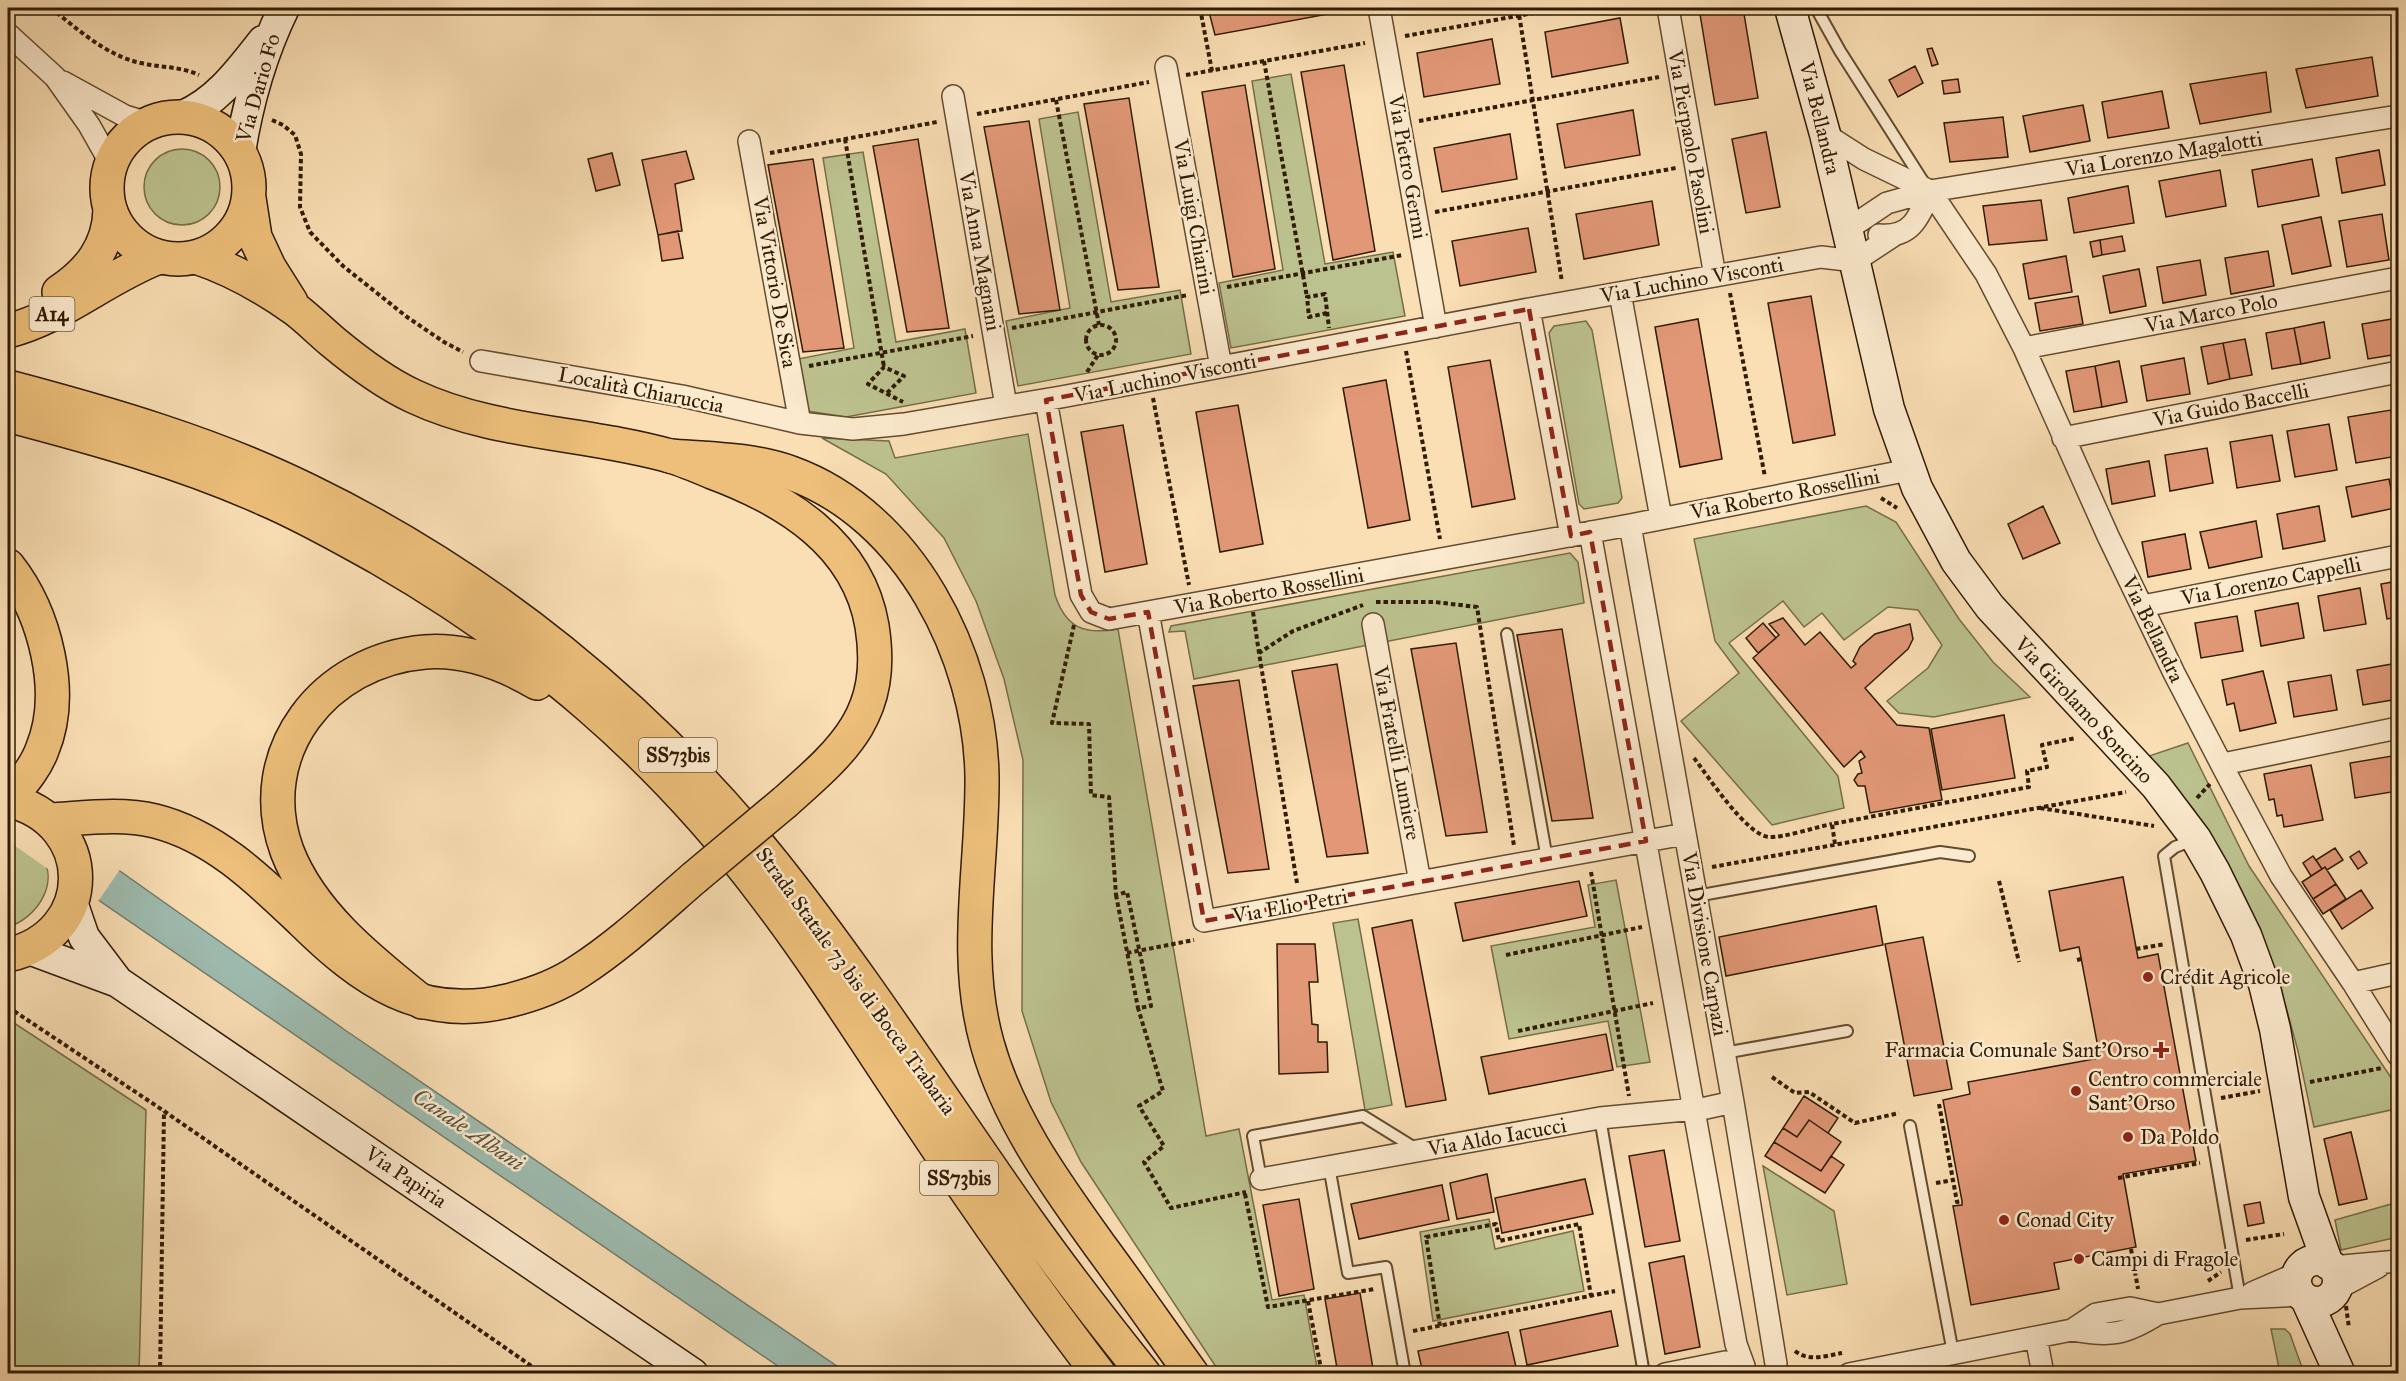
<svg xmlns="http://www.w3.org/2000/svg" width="2406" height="1381" viewBox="0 0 2406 1381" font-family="'IM FELL Great Primer',serif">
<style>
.green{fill:#bcc28f;stroke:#766e49;stroke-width:1.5}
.water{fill:#9ebcb0;stroke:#727c6b;stroke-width:1.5}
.pier{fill:#fadeb4}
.building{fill:#e29877;stroke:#301b03;stroke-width:1.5}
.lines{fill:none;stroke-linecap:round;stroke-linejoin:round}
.lane-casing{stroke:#624c2f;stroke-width:14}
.street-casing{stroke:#624c2f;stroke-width:24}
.secondary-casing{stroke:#301b03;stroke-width:33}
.primary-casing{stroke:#301b03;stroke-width:36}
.highway-casing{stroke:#301b03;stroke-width:36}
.path{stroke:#301b03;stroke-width:4;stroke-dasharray:4.5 3;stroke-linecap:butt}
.lane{stroke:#fceace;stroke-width:10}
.street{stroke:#fceace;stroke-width:21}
.secondary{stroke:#fceace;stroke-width:30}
.primary{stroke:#edbf7a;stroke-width:33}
.highway{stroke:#edbf7a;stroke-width:33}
.primary-bridge-casing{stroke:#301b03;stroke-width:36;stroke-linecap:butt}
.primary-bridge{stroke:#edbf7a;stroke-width:33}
.marked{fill:none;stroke:#8f2418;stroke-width:4.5;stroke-dasharray:12 8;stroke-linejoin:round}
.poi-dot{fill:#8f2418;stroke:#fceace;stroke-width:2}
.labels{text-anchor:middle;stroke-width:5;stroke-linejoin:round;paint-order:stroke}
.shield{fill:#fceace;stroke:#6d5940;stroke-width:1.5}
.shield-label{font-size:20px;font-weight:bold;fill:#301b03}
.street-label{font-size:21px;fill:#301b03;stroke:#fceace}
.poi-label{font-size:21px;fill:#301b03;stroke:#fceace;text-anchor:start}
.water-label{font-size:22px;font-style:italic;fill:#565340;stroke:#fceace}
</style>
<rect width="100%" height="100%" fill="#fadeb4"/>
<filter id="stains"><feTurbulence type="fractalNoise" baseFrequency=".00333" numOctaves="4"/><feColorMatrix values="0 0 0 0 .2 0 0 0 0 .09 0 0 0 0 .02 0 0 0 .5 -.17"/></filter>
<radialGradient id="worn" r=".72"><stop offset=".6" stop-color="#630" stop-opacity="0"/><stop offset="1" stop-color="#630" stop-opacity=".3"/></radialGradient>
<!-- green -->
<path class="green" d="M1291,74L1325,264L1393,252L1405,316L1231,348L1219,283L1283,270L1252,81Z
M1078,112L1111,302L1180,290L1191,354L1018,386L1006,321L1070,308L1039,119Z
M144 187a38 38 0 1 1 76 0a38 38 0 1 1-76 0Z
M863,152L896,342L965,329L976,393L846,417L801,410L793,360L854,348L823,158Z
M1586,321L1592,330L1622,498L1618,503L1584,509L1579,504L1549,333L1554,326Z
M1028,434L1055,595C1066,628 1084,635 1118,629L1206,1136L1239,1129L1272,1300L1304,1295L1318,1373H1220L1081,1162L1051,1102L1022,1011L1023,760L1004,679L976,601L944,538L886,474L822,438L889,441L895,458Z
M1866,506L1896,522L1959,619L1993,662L2030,697L1934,717L1899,713L1887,701L1928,668L1942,645L1918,610L1888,607L1844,640L1822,613L1804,627L1783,601L1729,643L1838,776L1844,808L1772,825L1681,721L1739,673L1715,641L1694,539Z
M1570,553L1578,562L1584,603L1194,679L1185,631L1169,632L1171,626Z
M2188,743L2249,866L2398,1088V1140L2391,1110L2314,1127L2298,1051L2278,978L2243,895L2194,810L2149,756Z
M8,831C17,838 35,846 42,856C60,885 35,919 8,927Z
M1616,880L1650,1062L1617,1067L1608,1021L1509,1039L1491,946L1595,927L1588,885Z
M1358,919L1392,1105L1365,1110L1333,923Z
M8,1019L146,1110L139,1373H8Z
M1763,1166L1834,1211L1847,1284L1787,1295Z
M2398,1202V1237L2341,1250L2335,1220Z
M1489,1219L1495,1249L1573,1231L1584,1291L1433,1321L1420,1232Z
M2271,1329H2285L2290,1334L2304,1373H2280Z"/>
<!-- water -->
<path class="water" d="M8,792L345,1030L847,1373H788L8,838Z"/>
<!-- pier -->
<path class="pier" d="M8,789L121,868L97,903L8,841Z"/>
<!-- building -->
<path class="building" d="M1208,8H1338L1339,12L1215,35Z
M1699,8H1743L1758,98L1715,105Z
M1620,18L1628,63L1552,77L1545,32Z
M1492,39L1500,84L1424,97L1417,53Z
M1932,48L1938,64L1932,66L1927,49Z
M2372,57L2378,96L2306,108L2296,69Z
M1344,65L1375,251L1333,260L1301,72Z
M1915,66L1923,83L1898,97L1889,80Z
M2266,72L2271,112L2200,124L2190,84Z
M1958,79L1960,92L1944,94L1942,81Z
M1245,85L1275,269L1233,277L1202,92Z
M2162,91L2169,128L2108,138L2102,102Z
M1129,98L1159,287L1118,290L1084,104Z
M2083,105L2090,141L2030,152L2023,116Z
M1633,110L1640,155L1565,168L1557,124Z
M2003,117L2008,157L1950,162L1944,123Z
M1029,121L1060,310L1019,314L984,127Z
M1766,132L1780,207L1746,213L1732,139Z
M1510,134L1517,179L1442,192L1434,148Z
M918,139L949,328L907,332L873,146Z
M2379,150L2385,185L2342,193L2336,158Z
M686,151L694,179L675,184L682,231L658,235L642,160Z
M612,153L620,185L596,191L588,159Z
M813,159L844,348L803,352L768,165Z
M2312,159L2319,196L2258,207L2252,170Z
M2220,170L2226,206L2166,217L2159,181Z
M2128,186L2134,223L2074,233L2068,198Z
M2041,200L2047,240L1989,245L1983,206Z
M1652,201L1659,245L1584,259L1576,214Z
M2382,214L2389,260L2347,267L2339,221Z
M2321,217L2331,266L2292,274L2282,225Z
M1528,228L1536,272L1460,286L1452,241Z
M678,231L683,258L662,261L658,235Z
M2122,236L2125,251L2102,255L2100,240Z
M2100,240L2102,255L2093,257L2090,242Z
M2268,251L2274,286L2231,294L2225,258Z
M2066,256L2072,292L2029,299L2023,264Z
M2200,260L2206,295L2163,303L2157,267Z
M2139,269L2146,306L2110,313L2103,276Z
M1811,296L1835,435L1793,443L1768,303Z
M2078,296L2083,324L2040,331L2035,303Z
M2398,318V354L2368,359L2362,324Z
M1698,319L1722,459L1680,467L1655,327Z
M2324,322L2330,358L2301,364L2294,328Z
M2294,328L2301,364L2272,369L2266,333Z
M2245,339L2252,375L2230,379L2223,343Z
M2223,343L2230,379L2208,384L2201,347Z
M2184,358L2190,394L2147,401L2141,366Z
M1490,360L1515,499L1472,507L1448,367Z
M2119,361L2127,402L2102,407L2095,366Z
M2095,366L2102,407L2074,412L2066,371Z
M1386,380L1410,520L1368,528L1343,388Z
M1238,405L1263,544L1220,552L1196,412Z
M2391,410L2398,456L2356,463L2348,417Z
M2329,424L2337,470L2295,477L2287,431Z
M1123,425L1147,564L1105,572L1081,432Z
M2272,435L2280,481L2237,488L2230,442Z
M2207,448L2213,483L2170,491L2165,455Z
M2149,461L2155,496L2112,504L2106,469Z
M2389,479L2395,508L2352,517L2346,487Z
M2043,506L2060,543L2023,559L2008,524Z
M2319,506L2325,541L2283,549L2277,514Z
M2256,521L2262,557L2209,568L2200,532Z
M2185,534L2191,569L2148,577L2142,542Z
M2398,581V617L2387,619L2381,584Z
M2360,588L2366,624L2324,631L2318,596Z
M2298,603L2304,638L2261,646L2255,611Z
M2237,616L2243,651L2201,658L2195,623Z
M1783,618L1805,645L1820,632L1851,668L1856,664L1853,661L1860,647L1875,634L1910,624L1913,639L1908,649L1865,688L1897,725L1929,728L1942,800L1870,813L1865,786H1858L1854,780L1858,774L1862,773L1859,761L1865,757L1861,751L1844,767L1753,658L1779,635L1769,624Z
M1763,623L1776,638L1758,653L1746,638Z
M1562,629L1593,818L1552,821L1517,635Z
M1456,643L1487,832L1446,836L1411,649Z
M2398,663V699L2363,705L2357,670Z
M1337,664L1368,853L1327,857L1292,671Z
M2263,671L2276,723L2240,731L2234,703L2227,705L2222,680Z
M2331,675L2337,710L2294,717L2288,682Z
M1239,680L1269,869L1228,873L1193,686Z
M2004,715L2015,778L1942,790L1931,729Z
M2392,756L2398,791L2355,798L2350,763Z
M2311,765L2323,820L2284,827L2282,815L2277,816L2274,799L2269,800L2264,774Z
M2335,848L2343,860L2327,870L2325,867L2322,869L2316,860Z
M2359,851L2367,863L2358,869L2350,857Z
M2313,856L2322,869L2311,876L2303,863Z
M2325,867L2336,884L2313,899L2302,882Z
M2123,877L2138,958L2158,954L2196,1161L2123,1174L2136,1247L2054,1263L2059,1289L1971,1305L1953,1206L1962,1205V1201L1943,1100L1970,1094L1968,1082L2100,1058L2079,947L2060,951L2049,891Z
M1579,881L1587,916L1463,941L1455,903Z
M2336,884L2346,899L2323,914L2313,899Z
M2361,890L2373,908L2342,929L2330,910Z
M1876,906L1883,945L1726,976L1719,937Z
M1412,920L1446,1100L1406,1107L1372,928Z
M1923,937L1952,1089L1914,1096L1885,944Z
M1277,944H1315L1318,982H1309L1312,1024L1318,1025V1042H1327L1328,1072L1279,1074Z
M1606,1034L1613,1070L1489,1094L1481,1057Z
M1804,1096L1838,1118L1828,1133L1809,1120L1797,1137L1783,1128Z
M1809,1120L1841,1142L1821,1171L1774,1142L1783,1128L1797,1137Z
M2351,1132L2367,1199L2339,1205L2324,1139Z
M1774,1142L1821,1171L1831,1156L1844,1165L1825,1193L1765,1156Z
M1664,1150L1680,1241L1645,1247L1629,1156Z
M1487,1174L1494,1212L1457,1219L1450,1183Z
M1585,1179L1593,1214L1502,1233L1495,1198Z
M1442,1185L1449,1220L1359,1239L1351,1204Z
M1299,1199L1314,1289L1279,1296L1263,1205Z
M2260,1202L2264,1223L2248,1226L2244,1205Z
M1684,1256L1700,1347L1665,1354L1649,1263Z
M1360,1293L1374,1374H1338L1325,1299Z
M1611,1311L1618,1346L1527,1365L1520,1330Z
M1508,1332L1516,1367L1485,1374H1423L1418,1351Z"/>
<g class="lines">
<!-- lane casing -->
<g class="lane-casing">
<path id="lane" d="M1816,8L1840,51L1926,186
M1507,634L1547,859
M2193,840L2175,847L2164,856L2240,1298
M1696,896L1940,852L1969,856
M1724,1053L1847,1031
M1600,1118L1644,1374
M1910,1126L1953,1353
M1329,1166L1348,1273L1386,1267L1405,1374
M1261,1179L1253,1136L1363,1116L1418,1150"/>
</g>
<!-- street casing -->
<g class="street-casing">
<path id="street" d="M1379,8L1436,327
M1668,8L1715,276
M8,34L55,77L89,125L111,164
M1166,67L1221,367
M63,82L125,116L148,123
M953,96L1006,406
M1825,134L1864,159L1930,191L1986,274L2024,348L2108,536L2174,673L2227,775L2281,876L2353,983L2398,1055
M749,141L800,423
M1848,229L1887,203L1930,191L2398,116
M1879,235C1912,238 1919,217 1930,191
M1620,293L1661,518
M1529,309L1571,536
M2024,348L2398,278
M481,361L682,396L800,423L853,429L904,424L1061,397L1529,309L1821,257L1855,261L1893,236
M1046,400L1081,595L1091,612L1109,619L1630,525L1909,470
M2063,438L2398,372
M1630,525L1733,1102L1776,1364
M1590,532L1736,1344L1744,1366
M2143,606L2398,556
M1148,612L1204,921L1685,834
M1373,624L1420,882
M2223,764L2398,728
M2353,983L2398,973
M1261,1179L1600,1118L1706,1108L1733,1102
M2332,1267L2398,1261
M2335,1290L2378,1267
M2252,1293L2298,1273
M2072,1330L2096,1314L2130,1308L2158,1314L2240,1298L2301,1295
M2036,1337L2043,1374
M1665,1374L1725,1362L1744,1366
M1849,1374L2072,1330C2110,1337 2125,1335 2158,1314"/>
</g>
<!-- secondary casing -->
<g class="secondary-casing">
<path id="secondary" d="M1790,8L1825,134L1889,409L1917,488L1956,561L1990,607L2156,786L2196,839L2215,872L2246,935L2264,984L2275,1029L2304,1197L2328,1264
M183,116C218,101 240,70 263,41
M240,152C248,102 262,53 284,8
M72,902L84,937L118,982
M29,949L118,982L693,1374
M2296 1281a21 21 0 1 1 42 0a21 21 0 1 1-42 0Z
M2306,1299L2340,1374"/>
</g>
<!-- primary casing -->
<g class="primary-casing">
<path id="primary" d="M107 188a71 71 0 1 1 142 0a71 71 0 1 1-142 0Z
M249,198L255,237L269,267L291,302
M196,257C232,269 264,287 295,309C308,319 320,331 333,342C357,362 385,383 413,396C493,434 585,432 670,456C684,460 698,466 712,472C785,499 858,543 872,626C886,714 845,749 785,802
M8,800C98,822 98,934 8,955
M51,820C85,818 122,813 155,821C215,836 260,881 303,922C362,980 421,1022 507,1001C532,995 557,986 578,972C620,945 657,910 694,878"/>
</g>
<!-- highway casing -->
<g class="highway-casing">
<path id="highway" d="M59,292C89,272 109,247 110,210
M8,331C63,317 106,277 159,257
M8,387C110,414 214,444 309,491C490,579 647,707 773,863C864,977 942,1100 1026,1219C1063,1271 1103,1323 1144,1374
M8,415C95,438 183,462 265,499C305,516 341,537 379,558C533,647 660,755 767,898C820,968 867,1043 916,1116C974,1203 1035,1291 1099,1374
M670,456C710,459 753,459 791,473C910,516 980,656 982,776C983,867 962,953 987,1043C1008,1119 1055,1183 1100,1246C1131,1288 1161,1331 1192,1374
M8,566C45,613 66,693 42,750C35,769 21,784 8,800
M422,1002C371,961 311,914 287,851C251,752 325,660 425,652C466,649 503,663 537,683"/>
</g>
<!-- path -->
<path class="path" d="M51,8C77,29 107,56 141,63C161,68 180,66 199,75
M1200,8L1212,71
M1518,8L1562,282
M1405,36L1562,8
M1264,61L1307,297
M1186,75L1365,43
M1056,100L1099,325
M977,114L1149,82
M272,120L283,125L295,135L301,154L300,207L310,232L343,266L407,317L444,342L463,352
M1419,121L1659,77
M845,139L884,367
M770,153L937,122
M1435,212L1676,168
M1227,287L1403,255
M1730,293L1765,477
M1327,313L1309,317L1307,297L1325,294L1329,328
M1086 340a15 15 0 1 1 30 0a15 15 0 1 1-30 0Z
M1012,328L1188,295
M1406,351L1440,539
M809,366L973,336
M1087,372L1098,355
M887,393L904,376L884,367L868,384L903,402
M1153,398L1189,585
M1881,498L1897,508
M1376,602H1435L1477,607L1514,846
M1253,612L1259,653
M1074,625L1052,723L1089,724L1091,795L1109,797L1116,895L1127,892L1151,1006L1138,1008L1163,1091L1139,1106L1164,1146L1144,1162L1171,1208L1246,1192
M1694,758C1708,776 1746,835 1769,837C1783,838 1816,827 1832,824
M2197,798L2210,784
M2040,808L2154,826
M1835,844L1832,824L2029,787L2027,771L2047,767L2042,745L2076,738
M1712,867L2126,792
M1591,872L1629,1096
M1999,881L2019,962
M1297,883L1259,653L1293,631L1363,605
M1116,895L1138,1008
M2136,949L2165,944
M1127,953L1194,940
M1506,955L1642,927
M2077,960L2081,959
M8,1007L164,1111L543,1374
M1518,1031L1653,1003
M1772,1077L1795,1093L1809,1092L1855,1123L1899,1113
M2310,1082L2382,1068
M2221,1098L2260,1091
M1939,1104L1957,1202L1962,1201
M2118,1178L2200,1163
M1936,1183L1953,1180
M1245,1194L1268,1307L1375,1289
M2246,1240L2284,1234
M2131,1249L2138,1289
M2208,1281L2221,1272
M1308,1301L1322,1374
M2346,1306L2349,1328
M1440,1326L1426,1237L1496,1224L1499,1241L1579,1224L1591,1296
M1413,1331L1615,1291
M1795,1351C1809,1362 1825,1356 1842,1353
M160,1374L164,1111"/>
<!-- lane -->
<use href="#lane" class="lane"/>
<!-- street -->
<use href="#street" class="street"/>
<!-- secondary -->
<use href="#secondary" class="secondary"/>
<!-- primary -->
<use href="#primary" class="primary"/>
<!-- highway -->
<use href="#highway" class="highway"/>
<!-- primary-bridge casing -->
<g class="primary-bridge-casing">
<path id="primary-bridge" d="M694,878L785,802"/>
</g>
<!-- primary-bridge -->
<use href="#primary-bridge" class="primary-bridge"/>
</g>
<!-- marked area -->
<path class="marked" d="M1529,309L1571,536L1590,532L1646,841L1204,921L1148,612L1109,619L1091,612L1081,595L1046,400Z"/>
<!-- markers -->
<g class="poi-dot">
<circle cx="2148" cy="977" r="6"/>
<path d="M2158 1041h6v6h6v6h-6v6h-6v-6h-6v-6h6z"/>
<circle cx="2076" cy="1091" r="6"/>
<circle cx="2128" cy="1137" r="6"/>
<circle cx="2004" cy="1220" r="6"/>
<circle cx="2079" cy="1259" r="6"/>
</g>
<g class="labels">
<!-- shield labels -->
<g class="shield">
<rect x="29.5" y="297" width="45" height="34" rx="4.5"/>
<rect x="639" y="738" width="78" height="34" rx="4.5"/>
<rect x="920" y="1161" width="78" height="34" rx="4.5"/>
</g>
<g class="shield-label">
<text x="52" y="321">A14</text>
<text x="678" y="762">SS73bis</text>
<text x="959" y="1185">SS73bis</text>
</g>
<!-- street labels -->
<g class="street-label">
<text transform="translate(258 88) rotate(-74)" y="7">Via Dario Fo</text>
<text transform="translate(1820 118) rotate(76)" y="7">Via Bellandra</text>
<text transform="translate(1691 142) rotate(80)" y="7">Via Pierpaolo Pasolini</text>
<text transform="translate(2164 154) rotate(-9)" y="7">Via Lorenzo Magalotti</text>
<text transform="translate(1408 167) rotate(80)" y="7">Via Pietro Germi</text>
<text transform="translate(1194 217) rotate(80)" y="7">Via Luigi Chiarini</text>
<text transform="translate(980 251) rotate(80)" y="7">Via Anna Magnani</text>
<text transform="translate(1692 280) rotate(-10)" y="7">Via Luchino Visconti</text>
<text transform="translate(775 282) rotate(80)" y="7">Via Vittorio De Sica</text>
<text transform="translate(2211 313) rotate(-11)" y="7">Via Marco Polo</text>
<text transform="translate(1165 378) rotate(-11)" y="7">Via Luchino Visconti</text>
<text transform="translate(641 390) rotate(11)" y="7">Località Chiaruccia</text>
<text transform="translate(2231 405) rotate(-11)" y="7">Via Guido Baccelli</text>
<text transform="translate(1785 494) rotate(-11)" y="7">Via Roberto Rossellini</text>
<text transform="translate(2271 581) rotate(-11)" y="7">Via Lorenzo Cappelli</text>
<text transform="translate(1269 591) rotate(-10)" y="7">Via Roberto Rossellini</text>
<text transform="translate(2153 629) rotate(64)" y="7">Via Bellandra</text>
<text transform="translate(2084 710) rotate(47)" y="7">Via Girolamo Soncino</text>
<text transform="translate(1397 753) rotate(79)" y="7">Via Fratelli Lumiere</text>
<text transform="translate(1290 906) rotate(-10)" y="7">Via Elio Petri</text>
<text transform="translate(1705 944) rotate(80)" y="7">Via Divisione Carpazi</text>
<text transform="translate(856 981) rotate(54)" y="7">Strada Statale 73 bis di Bocca Trabaria</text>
<text transform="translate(1497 1137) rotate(-10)" y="7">Via Aldo Iacucci</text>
<text transform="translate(406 1177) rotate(34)" y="7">Via Papiria</text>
</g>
<!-- poi labels -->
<g class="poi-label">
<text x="2160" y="984">Crédit Agricole</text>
<text x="2149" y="1057" text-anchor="end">Farmacia Comunale Sant'Orso</text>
<text x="2088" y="1086">Centro commerciale<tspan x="2088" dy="24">Sant'Orso</tspan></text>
<text x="2140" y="1144">Da Poldo</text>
<text x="2016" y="1227">Conad City</text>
<text x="2091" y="1266">Campi di Fragole</text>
</g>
<!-- water labels -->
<g class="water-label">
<text transform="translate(469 1129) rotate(34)" y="8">Canale Albani</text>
</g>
</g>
<!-- margin -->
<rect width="2406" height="1381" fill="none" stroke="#fadeb4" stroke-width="30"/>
<rect x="9" y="9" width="2388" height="1363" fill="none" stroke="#301b03" stroke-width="3"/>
<rect x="15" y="15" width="2376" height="1351" fill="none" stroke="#301b03" stroke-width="1.5"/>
<rect width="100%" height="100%" filter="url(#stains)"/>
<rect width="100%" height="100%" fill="url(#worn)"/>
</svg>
